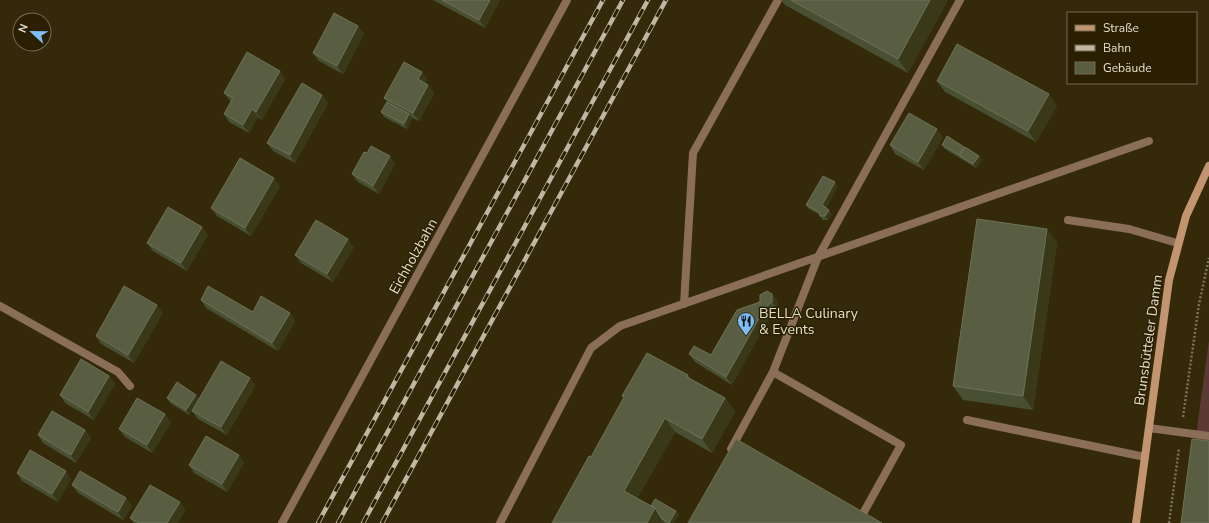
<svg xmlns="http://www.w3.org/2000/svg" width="1209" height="523" viewBox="0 0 1209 523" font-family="'Nunito Sans',sans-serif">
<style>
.green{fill:#5b3a36}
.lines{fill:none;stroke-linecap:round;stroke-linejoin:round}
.path{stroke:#7c7358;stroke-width:2.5;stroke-dasharray:2 2;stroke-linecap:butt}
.lane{stroke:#8b6e58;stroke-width:8}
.street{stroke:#8b6e58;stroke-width:8}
.secondary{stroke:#c29470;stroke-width:8}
.rail-casing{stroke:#beb7a2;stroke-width:4.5}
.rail{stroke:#2a1f00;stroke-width:3;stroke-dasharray:9;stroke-linecap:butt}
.wall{fill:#484f32}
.shaded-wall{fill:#39391a}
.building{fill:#595e42;stroke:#6e7258}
.labels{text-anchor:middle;stroke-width:3;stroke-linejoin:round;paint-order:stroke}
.street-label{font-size:14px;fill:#e4decc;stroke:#2a1f00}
.poi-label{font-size:14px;fill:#e4decc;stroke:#2a1f00;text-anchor:start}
</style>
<rect width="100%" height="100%" fill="#342908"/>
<!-- green -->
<path class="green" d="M1209,340V446L1195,443Z"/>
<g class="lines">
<!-- path -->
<path class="path" d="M1183,417L1199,304L1209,258
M1169,523L1179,448"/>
<!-- lane -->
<path class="lane" d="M1068,220L1129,229L1177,243
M684,304L693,153L778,0
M0,306L118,372L130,386
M773,372L901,445L860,519
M967,420L1145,457
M1149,428L1209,436
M731,449L773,372L818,257L960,0
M500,523L591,348L620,326L1149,141"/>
<!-- street -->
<path class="street" d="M282,523L567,0"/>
<!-- secondary -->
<path class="secondary" d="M1136,523L1169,280L1186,216L1209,166"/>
<!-- rail casing -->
<g class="rail-casing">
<path id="rail" d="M318,523L603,0
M338,523L623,0
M363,523L648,0
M382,523L666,0"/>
</g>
<!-- rail -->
<use href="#rail" class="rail"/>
</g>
<!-- wall -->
<path class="wall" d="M433,0H500L485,28Z
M781,0H948L908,73L785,5Z
M358,26L364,34L343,74L319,61L313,53Z
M280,71L285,79L262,120L258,117L249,133L229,122L224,114L231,102L230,101L224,93Z
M422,72L427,80L425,84L428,85L434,93L419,121L412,118L407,129L384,117L381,112L387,102L384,98Z
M937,81L1057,106L1036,142L945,92Z
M322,95L328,103L295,163L273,151L267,143Z
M943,137L924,170L895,154L890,145Z
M942,145L965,148L982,160L976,168L945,149Z
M367,153L395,164L379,194L358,182L352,174Z
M280,186L251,236L217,216L211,208Z
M838,186L826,208L832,214L828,220H823L820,216V215L809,209L806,205Z
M202,227L208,235L187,271L153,251L147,243Z
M1047,229L1057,243L1033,410L963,400L953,386Z
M354,247L333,282L301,263L295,255Z
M772,294L778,302V310L771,314L732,385L695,362L689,354L711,355Z
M201,300L253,312L290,313L295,321L278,351L206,308Z
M163,313L134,363L101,344L96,336Z
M647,353L688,375L691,380L725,398L735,412L712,453L675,432L637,499L651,506L655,499L676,511L679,515L674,523H552L589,456L591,457L624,398L622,396Z
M109,376L115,384L94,420L65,403L60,395Z
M250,378L255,386L227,435L198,419L192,411L197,402L189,415L170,403L167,398L199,399Z
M165,414L171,423L152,453L125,437L119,429Z
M85,430L91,438L76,463L43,443L38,435Z
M239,455L244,463L227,492L194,473L189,465Z
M17,473L71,479L58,502L22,481Z
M72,485L126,498L132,506L123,520L78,493Z
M180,502L185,510L178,523H134L130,518Z"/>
<!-- shaded-wall -->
<path class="shaded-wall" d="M490,0H500L485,28L479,20Z
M930,0H948L908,73L898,59Z
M358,26L364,34L343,74L337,66Z
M280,71L285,79L262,120L256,112Z
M422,72L427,80L423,88L418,79Z
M428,85L434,93L419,121L413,113Z
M1049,94L1057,106L1036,142L1028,131Z
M322,95L328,103L295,163L290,155Z
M252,109L258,117L249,133L243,125Z
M409,114L412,118L407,129L404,124Z
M937,129L943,137L924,170L918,162Z
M390,156L395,164L379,194L373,186Z
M979,156L982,160L976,168L973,164Z
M274,178L280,186L251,236L245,228Z
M835,182L838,186L825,210L822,205Z
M829,210L832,214L828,220L825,216Z
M202,227L208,235L187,271L181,263Z
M1047,229L1057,243L1033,410L1023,396Z
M348,239L354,247L333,282L327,274Z
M772,294L778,302V310L772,302Z
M157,305L163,313L134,363L128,355Z
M766,306L771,314L732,385L726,377Z
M290,313L295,321L278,351L272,343Z
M109,376L115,384L94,420L88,412Z
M250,378L255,386L227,435L221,427Z
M196,395L199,399L189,415L186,410Z
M725,398L735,412L712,453L702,439Z
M165,414L171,423L152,453L147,445Z
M665,418L675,432L634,505L624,491Z
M85,430L91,438L76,463L71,455Z
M239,455L244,463L227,492L222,484Z
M66,471L71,479L58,502L52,494Z
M126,498L132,506L123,520L118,512Z
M180,502L185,510L178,523H167Z
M655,508L664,522V523H647Z
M676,511L679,515L674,523H669Z"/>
<!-- building -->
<path class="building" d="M442,0H490L479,20Z
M791,0H930L898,59Z
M334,13L358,26L337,66L313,53Z
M957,44L1049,94L1028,131L937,81Z
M247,52L280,71L256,112L252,109L243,125L224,114L233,98L224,93Z
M404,62L422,72L418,79L428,85L413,113L384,98Z
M302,83L322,95L290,155L267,143Z
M387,102L409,114L404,124L381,112Z
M909,113L937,129L918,162L890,145Z
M947,136L964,147L959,155L942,145Z
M371,146L390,156L373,186L352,174L364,152L367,153Z
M965,147L979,156L973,164L960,156Z
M240,158L274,178L245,228L211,208Z
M823,176L835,182L822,205L829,210L825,216H820L819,212L806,205Z
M168,207L202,227L181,263L147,243Z
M977,219L1047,229L1023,396L953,386Z
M316,220L348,239L327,274L295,255Z
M124,286L157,305L128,355L96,336Z
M208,286L253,312L261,296L290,313L272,343L201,300Z
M767,291L772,294V302L766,306L726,377L689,354L694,346L711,355L737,310L760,302V295Z
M647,353L688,375L687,377L725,398L702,439L665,418L624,491L655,508L647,523H552L589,456L591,457L624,397L622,396Z
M81,359L109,376L88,412L60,395Z
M221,361L250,378L221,427L192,411Z
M177,382L196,395L186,410L167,398Z
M137,398L165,414L147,445L119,429Z
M52,411L85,430L71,455L38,435Z
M206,436L239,455L222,484L189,465Z
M736,439L882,523H688Z
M1192,439L1209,441V523H1181Z
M30,450L66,471L52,494L17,473Z
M80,471L126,498L118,512L72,485Z
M150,485L180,502L167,523H139L130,518Z
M655,499L676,511L669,523L662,519L655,508L651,506Z"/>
<!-- icons -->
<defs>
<g id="restaurant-pin" transform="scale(0.9)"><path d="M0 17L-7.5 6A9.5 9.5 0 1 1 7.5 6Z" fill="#7bbef8" stroke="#2a1f00"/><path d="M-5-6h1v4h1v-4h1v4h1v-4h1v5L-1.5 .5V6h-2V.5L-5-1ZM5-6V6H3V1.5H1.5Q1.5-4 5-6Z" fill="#111"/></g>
</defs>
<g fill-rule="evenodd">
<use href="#restaurant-pin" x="746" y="321"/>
</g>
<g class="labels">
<!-- street labels -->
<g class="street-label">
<text transform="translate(413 256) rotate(-61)" y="5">Eichholzbahn</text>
<text transform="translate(1148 340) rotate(-82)" y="5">Brunsbütteler Damm</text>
</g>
<!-- poi labels -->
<g class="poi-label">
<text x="759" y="318">BELLA Culinary<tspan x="759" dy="16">&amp; Events</tspan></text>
</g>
</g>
<!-- legend -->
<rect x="1067" y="12" width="130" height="72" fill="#2a1f00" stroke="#746b52"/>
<rect x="1075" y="25" width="20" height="6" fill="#c29470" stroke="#746b52"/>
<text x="1103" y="32" font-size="12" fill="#e4decc">Straße</text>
<rect x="1075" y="45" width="20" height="6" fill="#beb7a2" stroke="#746b52"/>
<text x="1103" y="52" font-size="12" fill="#e4decc">Bahn</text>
<rect x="1075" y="62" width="20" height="12" fill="#595e42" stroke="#746b52"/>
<text x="1103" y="72" font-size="12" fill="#e4decc">Gebäude</text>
<!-- north arrow -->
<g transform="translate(32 32) rotate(292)"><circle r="19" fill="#2a1f00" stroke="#746b52"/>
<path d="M0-3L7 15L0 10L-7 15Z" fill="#7bbef8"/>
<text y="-6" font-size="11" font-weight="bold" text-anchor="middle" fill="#e4decc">N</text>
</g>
</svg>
